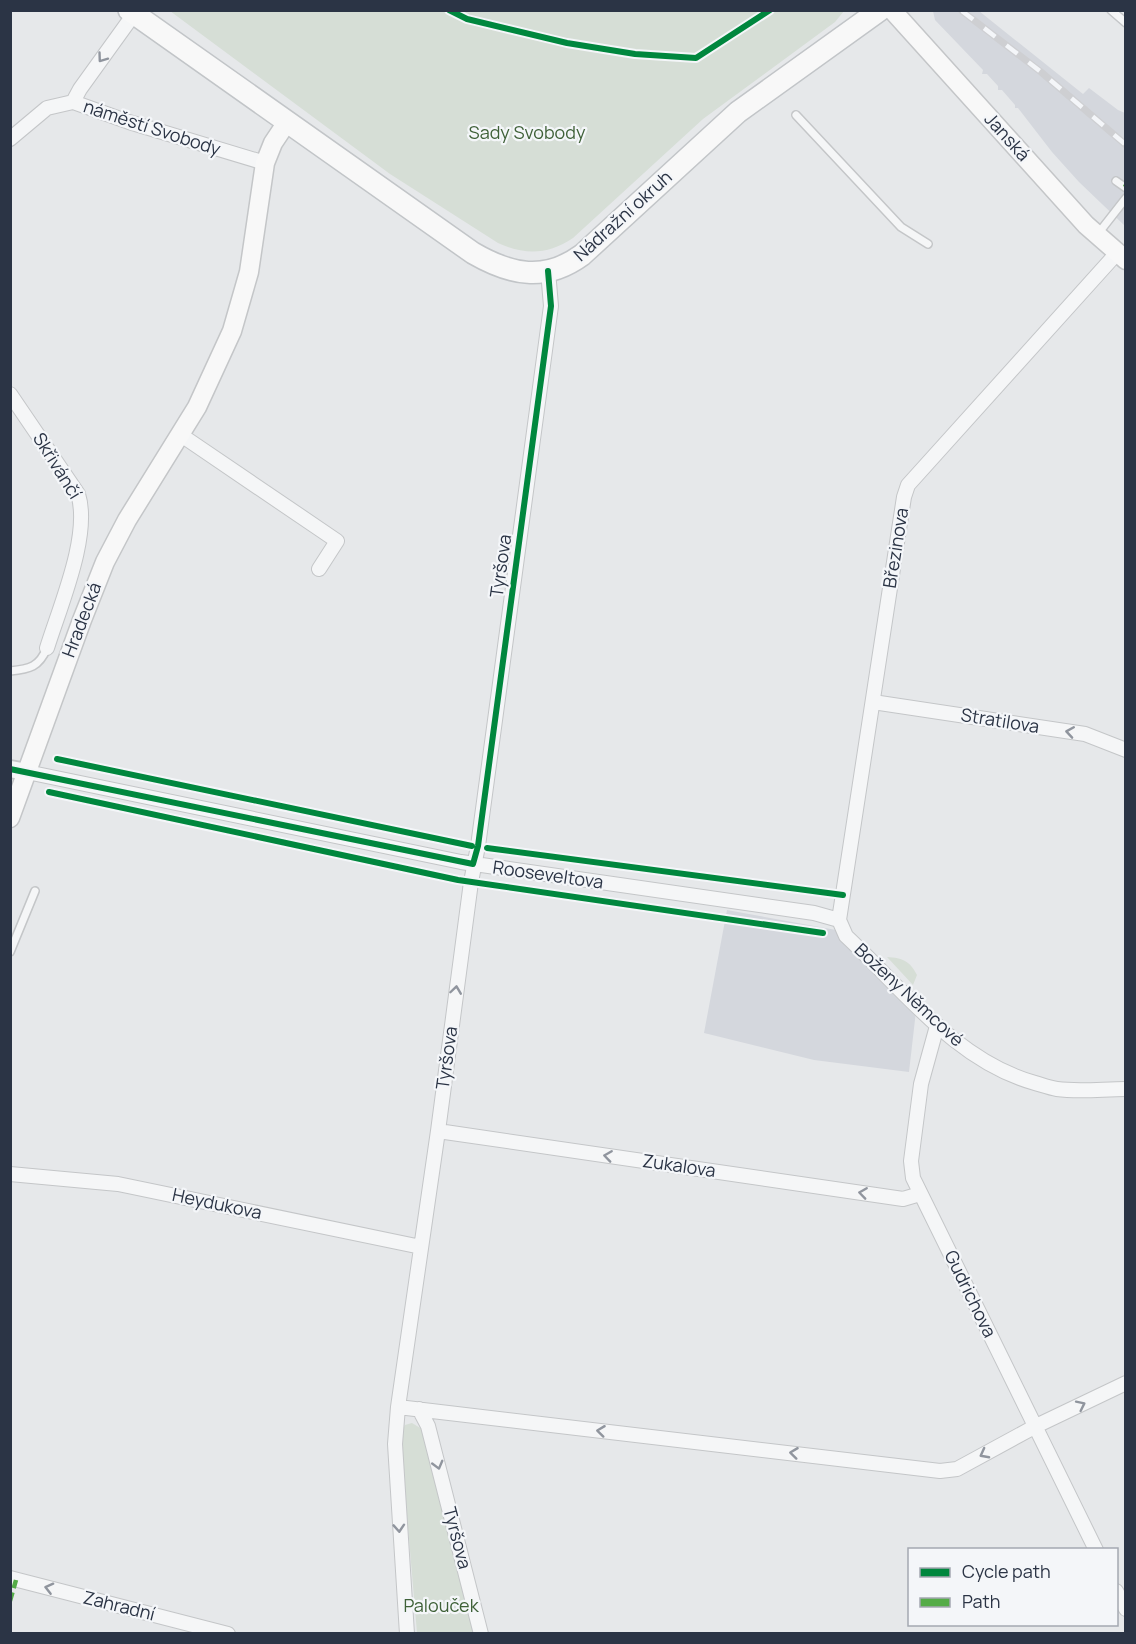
<svg xmlns="http://www.w3.org/2000/svg" width="1136" height="1644" viewBox="0 0 1136 1644" font-family="Manrope,sans-serif">
<style>
.built{fill:#d4d7dd}
.green{fill:#d6ded6}
.lines{fill:none;stroke-linecap:round;stroke-linejoin:round}
.service-casing{stroke:#c4c6c8;stroke-width:10}
.minor-casing{stroke:#c4c6c8;stroke-width:16}
.tertiary-casing{stroke:#c4c6c8;stroke-width:20}
.secondary-casing{stroke:#c4c6c8;stroke-width:21}
.primary-casing{stroke:#c2c5c8;stroke-width:24}
.service{stroke:#f5f6f7;stroke-width:7}
.minor{stroke:#f5f6f7;stroke-width:14}
.tertiary{stroke:#f5f6f7;stroke-width:16}
.secondary{stroke:#f8f8f8;stroke-width:18}
.primary{stroke:#f8f8f8;stroke-width:21}
.rail-casing{stroke:#cecfd2;stroke-width:7}
.rail{stroke:#f4f6f9;stroke-width:4.5;stroke-dasharray:14;stroke-linecap:butt}
.quiet{stroke:#54ac47;stroke-width:4.5;stroke-dasharray:9 4.5;stroke-linecap:butt}
.cycleway-casing{stroke:#f4f6f9;stroke-width:10}
.cycleway{stroke:#00873e;stroke-width:6}
.oneway{stroke:#90959e}
.labels{text-anchor:middle;stroke-width:4.5;stroke-linejoin:round;paint-order:stroke}
.street-label{font-size:18px;fill:#2b3445;stroke:#f4f6f9}
.park-label{font-size:18px;fill:#3f6138;stroke:#f4f6f9}
</style>
<rect width="100%" height="100%" fill="#e6e8ea"/>
<!-- built -->
<path class="built" d="M933,11H979L1083,94L1089,88L1118,110L1125,113V226L1079,182L1052,152L1018,108H1015V105L1002,90H998V86L987,74H982L983,70L935,20Z
M727,910L836,930L916,1011L909,1072L814,1060L704,1033Z"/>
<!-- green -->
<path class="green" d="M170,11H844L835,22L703,119L573,238C548,255 524,255 498,243L390,174Z
M887,957C903,958 910,961 917,975L913,985Z
M412,1423L422,1429L433,1461L477,1633H417L402,1456L403,1429L405,1425Z"/>
<g class="lines">
<!-- service casing -->
<g class="service-casing">
<path id="service" d="M1111,10L1126,23
M796,115L901,227L928,244
M1116,181L1126,188
M1097,235L1126,198
M10,671C30,669 39,667 47,648
M10,952L35,891"/>
</g>
<!-- minor casing -->
<g class="minor-casing">
<path id="minor" d="M73,102L129,122L265,163
M73,102L80,89L134,14
M10,139L47,108L73,102
M10,394L78,494C91,535 60,606 47,648
M181,435L337,541L319,569
M873,702L1085,734L1126,750
M27,772L461,862L814,913L839,920
M839,920L904,497L908,485L1117,253
M839,920L846,936C904,990 956,1061 1035,1083C1042,1085 1050,1088 1057,1089C1079,1092 1103,1089 1126,1089
M937,1026L921,1084L911,1161L913,1178L1096,1550
M438,1131L903,1199L920,1194
M10,1174L118,1184L421,1247
M398,1407L940,1471L957,1469L1036,1426L1126,1383
M419,1409L428,1426L481,1634
M10,1578L228,1634
M1116,1591L1126,1609
M407,1634L395,1444L398,1407L438,1131L471,882L478,846L551,306L548,271"/>
</g>
<!-- tertiary casing -->
<g class="tertiary-casing">
<path id="tertiary" d="M10,769L27,772"/>
</g>
<!-- secondary casing -->
<g class="secondary-casing">
<path id="secondary" d="M892,10L1086,225L1126,260
M10,818L82,620L105,562L127,520L197,407L232,331L249,272L265,163L273,143L287,122"/>
</g>
<!-- primary casing -->
<g class="primary-casing">
<path id="primary" d="M129,10L473,253C511,275 545,282 582,255L738,112L880,10"/>
</g>
<!-- service -->
<use href="#service" class="service"/>
<!-- minor -->
<use href="#minor" class="minor"/>
<!-- tertiary -->
<use href="#tertiary" class="tertiary"/>
<!-- secondary -->
<use href="#secondary" class="secondary"/>
<!-- primary -->
<use href="#primary" class="primary"/>
<!-- rail casing -->
<g class="rail-casing">
<path id="rail" d="M962,11L1041,72L1126,145"/>
</g>
<!-- rail -->
<use href="#rail" class="rail"/>
<!-- quiet -->
<path class="quiet" d="M1124,187L1126,186
M10,1601L16,1580"/>
<!-- cycleway casing -->
<g class="cycleway-casing">
<path id="cycleway" d="M449,10L467,19L567,43L635,54L696,58L770,10
M57,759L472,846
M10,769L473,864L478,846L551,306L548,271
M49,792L458,880L823,933
M487,848L843,895"/>
</g>
<!-- cycleway -->
<use href="#cycleway" class="cycleway"/>
</g>
<!-- one-way arrows -->
<defs><path id="oneway-chevron" d="M-2-3.5L2.5 0L-2 3.5" fill="none" stroke-width="1.6" stroke-linecap="round" stroke-linejoin="round" transform="scale(1.5)"/></defs>
<g class="oneway">
<use href="#oneway-chevron" transform="translate(102 58) rotate(126)"/>
<use href="#oneway-chevron" transform="translate(1070 732) rotate(-171)"/>
<use href="#oneway-chevron" transform="translate(456 990) rotate(-82)"/>
<use href="#oneway-chevron" transform="translate(608 1156) rotate(-172)"/>
<use href="#oneway-chevron" transform="translate(863 1193) rotate(-172)"/>
<use href="#oneway-chevron" transform="translate(1081 1405) rotate(-26)"/>
<use href="#oneway-chevron" transform="translate(601 1431) rotate(-173)"/>
<use href="#oneway-chevron" transform="translate(794 1453) rotate(-173)"/>
<use href="#oneway-chevron" transform="translate(984 1454) rotate(152)"/>
<use href="#oneway-chevron" transform="translate(438 1465) rotate(75)"/>
<use href="#oneway-chevron" transform="translate(399 1528) rotate(86)"/>
<use href="#oneway-chevron" transform="translate(49 1588) rotate(-166)"/>
</g>
<g class="labels">
<!-- street labels -->
<g class="street-label">
<text transform="translate(152 128) rotate(18)" y="6">náměstí Svobody</text>
<text transform="translate(1007 137) rotate(48)" y="6">Janská</text>
<text transform="translate(623 216) rotate(-42)" y="6">Nádražní okruh</text>
<text transform="translate(57 466) rotate(58)" y="6">Skřivánčí</text>
<text transform="translate(896 548) rotate(-81)" y="6">Březinova</text>
<text transform="translate(501 566) rotate(-82)" y="6">Tyršova</text>
<text transform="translate(82 620) rotate(-69)" y="6">Hradecká</text>
<text transform="translate(1000 721) rotate(9)" y="6">Stratilova</text>
<text transform="translate(548 875) rotate(8)" y="6">Rooseveltova</text>
<text transform="translate(909 995) rotate(43)" y="6">Boženy Němcové</text>
<text transform="translate(447 1058) rotate(-82)" y="6">Tyršova</text>
<text transform="translate(679 1166) rotate(8)" y="6">Zukalova</text>
<text transform="translate(217 1204) rotate(12)" y="6">Heydukova</text>
<text transform="translate(970 1294) rotate(64)" y="6">Gudrichova</text>
<text transform="translate(457 1538) rotate(75)" y="6">Tyršova</text>
<text transform="translate(119 1606) rotate(14)" y="6">Zahradní</text>
</g>
<!-- park labels -->
<g class="park-label">
<text x="527" y="139">Sady Svobody</text>
<text x="441" y="1612">Palouček</text>
</g>
</g>
<!-- border -->
<rect width="1136" height="1644" fill="none" stroke="#2b3445" stroke-width="24"/>
<!-- legend -->
<rect x="908" y="1548" width="210" height="78" fill="#f4f6f9" stroke="#a4a8b1" stroke-width="1.5"/>
<rect x="920" y="1568" width="30" height="9" fill="#00873e" stroke="#a4a8b1" stroke-width="1.5"/>
<text x="962" y="1578" font-size="18" fill="#2b3445">Cycle path</text>
<rect x="920" y="1598" width="30" height="9" fill="#54ac47" stroke="#a4a8b1" stroke-width="1.5"/>
<text x="962" y="1608" font-size="18" fill="#2b3445">Path</text>
</svg>
